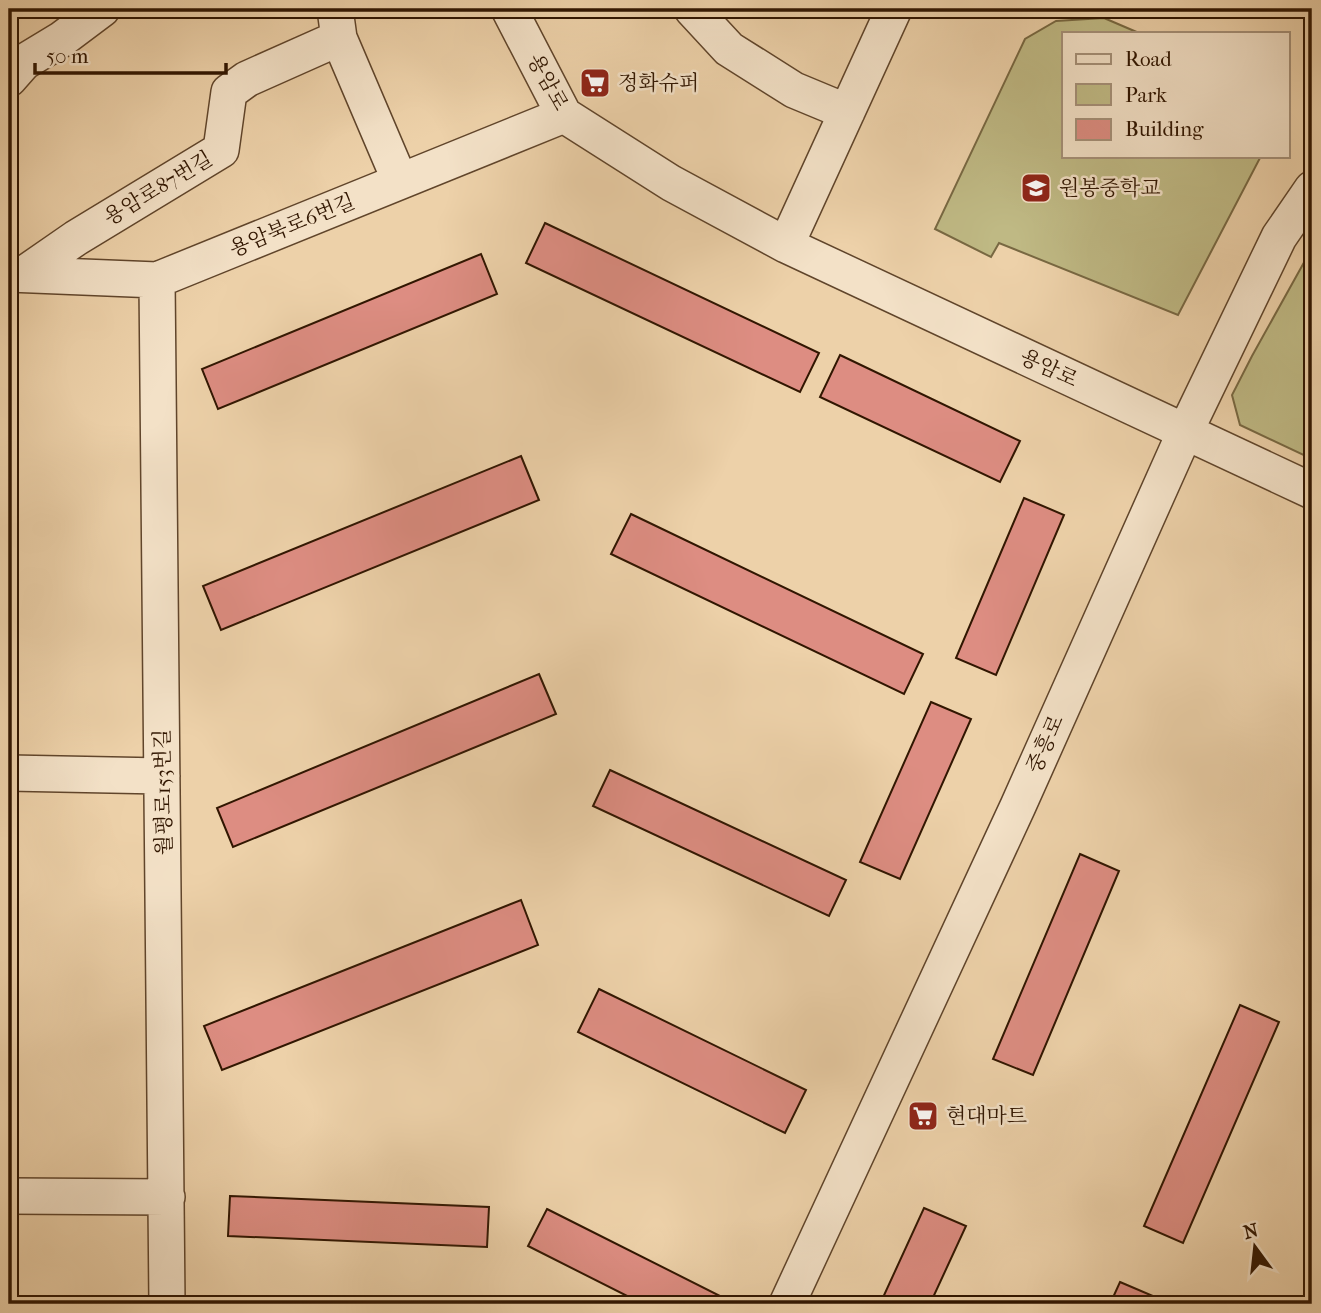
<svg xmlns="http://www.w3.org/2000/svg" width="1321" height="1313" viewBox="0 0 1321 1313" font-family="'IM FELL French Canon','Noto Serif KR',serif">
<style>
.green{fill:#bfb984;stroke:#786842;stroke-width:2}
.building{fill:#dd8d82;stroke:#311601;stroke-width:2}
.lines{fill:none;stroke-linecap:round;stroke-linejoin:round}
.minor-casing{stroke:#60452b;stroke-width:38}
.minor{stroke:#f3e1c7;stroke-width:35}
.labels{text-anchor:middle;stroke-width:5;stroke-linejoin:round;paint-order:stroke}
.street-label{font-size:21px;fill:#311601;stroke:#f3e1c7}
.poi-label{font-size:21px;fill:#311601;stroke:#f3e1c7;text-anchor:start}
</style>
<rect width="100%" height="100%" fill="#edd1a9"/>
<filter id="stains"><feTurbulence type="fractalNoise" baseFrequency=".00286" numOctaves="4"/><feColorMatrix values="0 0 0 0 .2 0 0 0 0 .09 0 0 0 0 .02 0 0 0 .5 -.17"/></filter>
<radialGradient id="worn" r=".72"><stop offset=".6" stop-color="#630" stop-opacity="0"/><stop offset="1" stop-color="#630" stop-opacity=".3"/></radialGradient>
<!-- green -->
<path class="green" d="M1104,18L1139,33H1064V156H1261L1178,315L999,243L991,257L935,229L1025,39L1056,21Z
M1312,248V459L1240,425L1232,395L1252,356Z"/>
<!-- building -->
<path class="building" d="M545,223L819,353L800,392L526,263Z
M481,254L497,294L218,409L202,369Z
M840,355L1020,441L1000,482L820,397Z
M521,456L539,500L221,630L203,586Z
M1024,498L1064,515L996,675L956,658Z
M631,514L923,654L904,694L611,554Z
M539,674L556,714L233,847L217,808Z
M931,702L971,719L900,879L860,862Z
M610,770L846,880L829,916L593,806Z
M1080,854L1119,871L1033,1075L993,1059Z
M521,900L538,945L222,1070L204,1026Z
M599,989L806,1090L785,1133L578,1032Z
M1240,1005L1279,1022L1183,1243L1144,1226Z
M230,1196L489,1207L487,1247L228,1236Z
M924,1208L966,1226L930,1304H880Z
M547,1209L730,1301L729,1304H643L528,1246Z
M1120,1282L1160,1299L1158,1304H1110Z"/>
<g class="lines">
<!-- minor casing -->
<g class="minor-casing">
<path id="minor" d="M509,9L564,115L671,183L786,245L1312,491
M692,9L729,49L794,90L847,112
M339,38L400,181
M9,79L24,62L62,39L102,9
M786,245L894,9
M9,274L157,280L564,115
M24,274L76,238L221,150L229,92L247,79L339,38L335,9
M157,280L167,1304
M9,773L162,776
M9,1196L167,1197
M787,1304L1018,806L1185,432L1279,237L1312,189"/>
</g>
<!-- minor -->
<use href="#minor" class="minor"/>
</g>
<!-- icons -->
<defs>
<g id="supermarket-square" transform="scale(1.575)"><rect x="-9" y="-9" width="18" height="18" rx="4" fill="#8f2418" stroke="#f3e1c7"/><path d="M-6-5.5h2.5l.6 2H6L4.5 2H-2.5L-4.4-4H-6ZM-1.5 3.2a1.3 1.3 0 1 0 .1 0ZM3 3.2a1.3 1.3 0 1 0 .1 0Z" fill="#fff"/></g>
<g id="school-square" transform="scale(1.575)"><rect x="-9" y="-9" width="18" height="18" rx="4" fill="#8f2418" stroke="#f3e1c7"/><path d="M0-5L7-2L0 1L-7-2ZM-4 1L0 2.5L4 1V4Q0 6-4 4Z" fill="#fff"/></g>
</defs>
<g fill-rule="evenodd">
<use href="#supermarket-square" x="595" y="83"/>
<use href="#school-square" x="1036" y="188"/>
<use href="#supermarket-square" x="923" y="1116"/>
</g>
<g class="labels">
<!-- street labels -->
<g class="street-label">
<text transform="translate(548 82) rotate(61)" y="7">용암로</text>
<text transform="translate(158 188) rotate(-31)" y="7">용암로87번길</text>
<text transform="translate(292 225) rotate(-22)" y="7">용암북로6번길</text>
<text transform="translate(1049 368) rotate(25)" y="7">용암로</text>
<text transform="translate(1045 744) rotate(-66)" y="7">중흥로</text>
<text transform="translate(163 792) rotate(-91)" y="7">월평로153번길</text>
</g>
<!-- poi labels -->
<g class="poi-label">
<text x="618" y="90">정화슈퍼</text>
<text x="1059" y="195">원봉중학교</text>
<text x="946" y="1123">현대마트</text>
</g>
</g>
<!-- margin -->
<rect width="1321" height="1313" fill="none" stroke="#edd1a9" stroke-width="35"/>
<rect x="10" y="10" width="1300" height="1292" fill="none" stroke="#311601" stroke-width="3.5"/>
<rect x="18" y="18" width="1286" height="1278" fill="none" stroke="#311601" stroke-width="2"/>
<!-- legend -->
<rect x="1062" y="32" width="228" height="126" fill="#f3e1c7" stroke="#a59078" stroke-width="2"/>
<rect x="1076" y="54" width="35" height="10" fill="#f3e1c7" stroke="#a59078" stroke-width="2"/>
<text x="1125" y="66" font-size="21" fill="#311601">Road</text>
<rect x="1076" y="84" width="35" height="21" fill="#bfb984" stroke="#a59078" stroke-width="2"/>
<text x="1125" y="102" font-size="21" fill="#311601">Park</text>
<rect x="1076" y="119" width="35" height="21" fill="#dd8d82" stroke="#a59078" stroke-width="2"/>
<text x="1125" y="136" font-size="21" fill="#311601">Building</text>
<!-- north arrow -->
<g transform="translate(1255 1247) rotate(345)" stroke="#f3e1c7" stroke-width="5" paint-order="stroke">
<path d="M0-5L12 26L0 18L-12 26Z" fill="#311601"/>
<text y="-10" font-size="19" font-weight="bold" text-anchor="middle" fill="#311601">N</text>
</g>
<!-- scale -->
<path d="M35 63v10h191v-10" fill="none" stroke="#311601" stroke-width="3.5"/>
<text x="46" y="63" font-size="21" fill="#311601" stroke="#f3e1c7" stroke-width="5" paint-order="stroke">50 m</text>
<rect width="100%" height="100%" filter="url(#stains)"/>
<rect width="100%" height="100%" fill="url(#worn)"/>
</svg>
